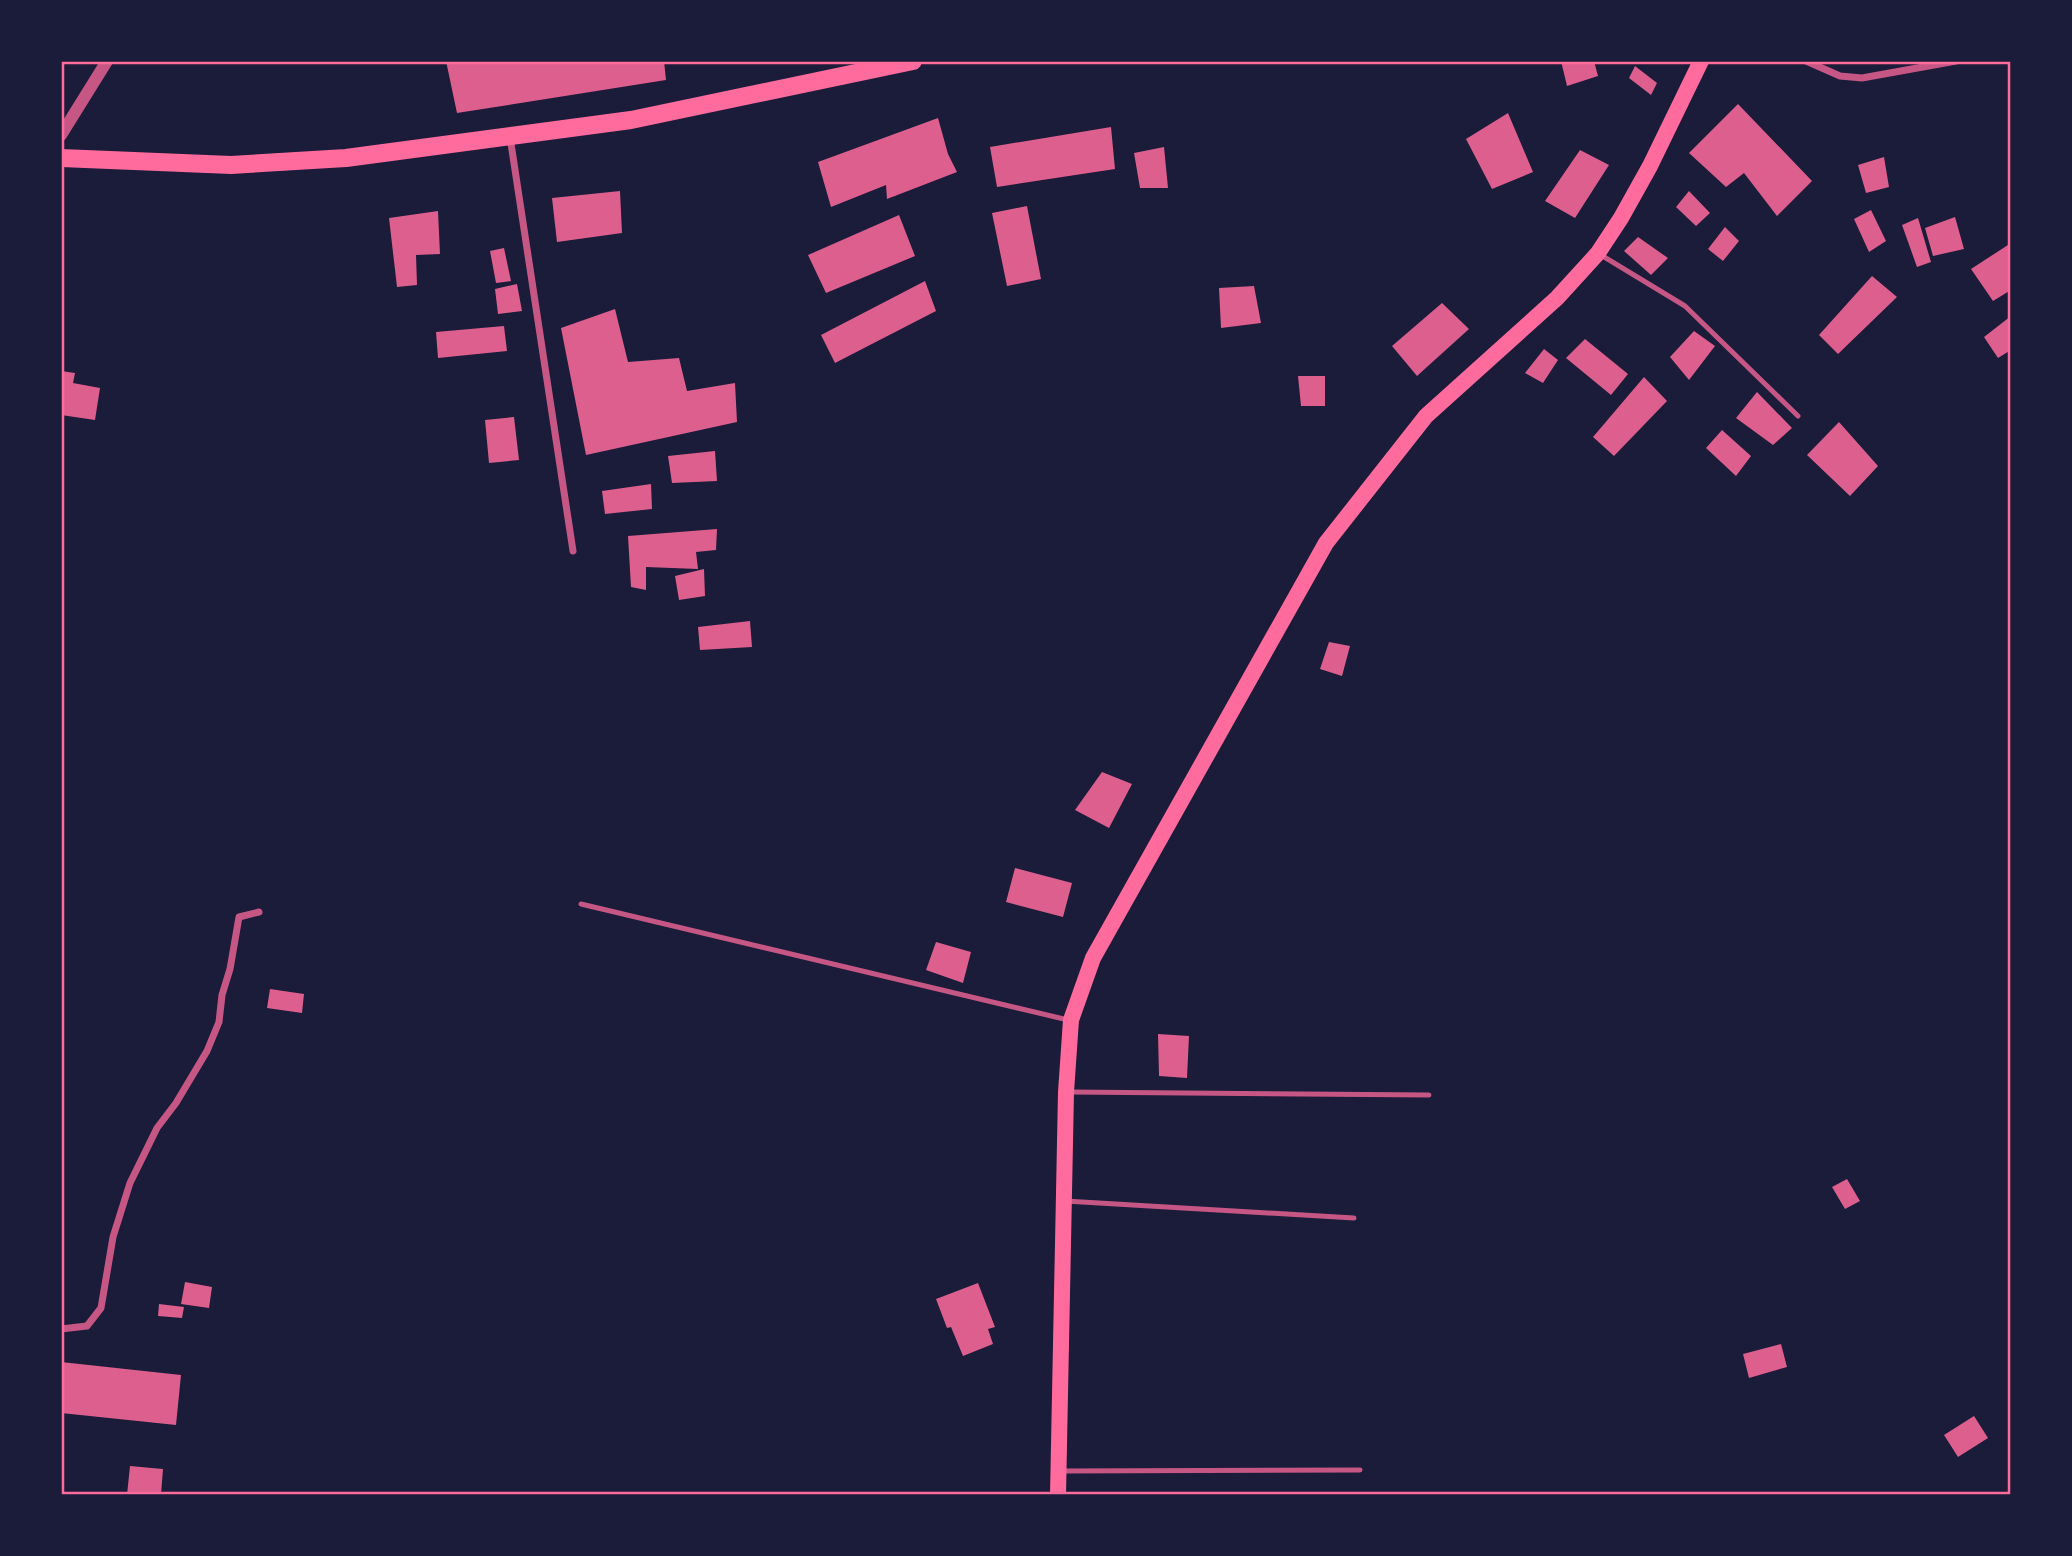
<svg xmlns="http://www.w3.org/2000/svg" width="2072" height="1556" viewBox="0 0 2072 1556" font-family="'Fira Sans Condensed',sans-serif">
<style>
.building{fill:#dd5f8e}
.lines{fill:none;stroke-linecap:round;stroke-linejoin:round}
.service{stroke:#c65784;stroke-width:5}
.minor{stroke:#c65784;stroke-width:7}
.tertiary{stroke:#c65784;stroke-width:12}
.primary{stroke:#ff6b9d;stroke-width:16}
.trunk{stroke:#ff6b9d;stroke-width:18}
.neatline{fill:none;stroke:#ff6b9d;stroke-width:2.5}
</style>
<rect width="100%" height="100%" fill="#1b1b3a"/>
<!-- building -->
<path class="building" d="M446,61H664L666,80L457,113Z
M1561,61H1594L1598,76L1567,86Z
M1635,66L1657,83L1651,95L1629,78Z
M1738,104L1812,181L1777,216L1744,173L1726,187L1689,153Z
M1508,113L1533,172L1492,189L1466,139Z
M938,118L948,154L957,172L887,199L886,185L831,207L818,162Z
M1111,127L1115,169L997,187L990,147Z
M1164,147L1168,188H1140L1134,153Z
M1580,150L1609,165L1575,218L1545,201Z
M1884,157L1889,187L1866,193L1858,165Z
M620,191L622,233L557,242L552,198Z
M1689,191L1710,213L1696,226L1676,207Z
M1027,206L1041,279L1007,286L992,213Z
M1871,210L1886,241L1869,252L1854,219Z
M438,211L440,254L416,255L417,285L397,287L389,218Z
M899,215L915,256L826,293L808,255Z
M1955,217L1964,249L1933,256L1925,228Z
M1918,218L1931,262L1917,267L1902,225Z
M1725,227L1739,241L1723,261L1708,249Z
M1638,237L1668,258L1651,275L1624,251Z
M2011,243V290L1993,301L1971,269Z
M504,248L511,281L496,283L490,251Z
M1872,276L1897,297L1838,354L1819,335Z
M925,281L936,311L835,363L821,335Z
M517,284L522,311L498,314L495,289Z
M1254,286L1261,323L1221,328L1219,288Z
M1442,303L1469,329L1417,376L1392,346Z
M615,309L628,362L679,358L687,391L735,383L737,422L586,455L561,328Z
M2011,316V350L1998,358L1984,337Z
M504,326L507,351L438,358L436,332Z
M1694,331L1715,346L1689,380L1670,357Z
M1585,339L1628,374L1611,395L1566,358Z
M1544,349L1558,360L1543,383L1525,373Z
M61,371L75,373L73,383L100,388L95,420L61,415Z
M1298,376H1325V406H1301Z
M1644,377L1667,401L1614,456L1593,437Z
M1757,392L1792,428L1773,445L1736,418Z
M514,417L519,460L489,463L485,420Z
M1839,422L1878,466L1850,496L1807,455Z
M1722,430L1751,456L1736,476L1706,448Z
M715,451L717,481L672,483L668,456Z
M651,484L652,509L605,514L602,491Z
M717,529L716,550L696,552L698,569L646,567V590L631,587L628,536Z
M704,569L705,596L679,600L675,576Z
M750,621L752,647L700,650L698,627Z
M1329,642L1350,646L1342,676L1320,669Z
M1102,772L1132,784L1109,828L1075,810Z
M1015,868L1072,883L1063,917L1006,902Z
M936,942L971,952L963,983L926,970Z
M270,989L304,994L302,1013L267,1008Z
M1158,1034L1189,1036L1187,1078L1159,1076Z
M1847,1179L1860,1201L1845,1209L1832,1187Z
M185,1282L212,1287L209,1308L181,1304Z
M978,1283L995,1327L988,1329L993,1344L963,1356L951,1327L947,1328L936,1299Z
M159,1304L184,1307L182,1318L158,1316Z
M1781,1344L1787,1367L1749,1378L1743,1354Z
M61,1362L181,1375L176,1425L61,1413Z
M1974,1416L1988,1438L1958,1457L1944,1435Z
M130,1466L163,1469L161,1495H127Z"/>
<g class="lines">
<!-- service -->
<path class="service" d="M1601,255L1685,306L1798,416
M581,904L1068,1020
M1069,1092L1429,1095
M1065,1201L1354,1218
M1062,1471L1360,1470"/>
<!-- minor -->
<path class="minor" d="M1806,61L1840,76L1862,78L1956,61
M510,137L573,551
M61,1329L87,1326L101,1308L113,1237L130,1183L157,1128L176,1103L207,1051L219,1022L222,995L230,969L239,917L259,912"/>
<!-- tertiary -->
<path class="tertiary" d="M61,135L107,61"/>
<!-- primary -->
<path class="primary" d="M1058,1495L1066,1092L1071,1020L1093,958L1326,543L1426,416L1557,298L1598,253L1621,218L1650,166L1701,61"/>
<!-- trunk -->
<path class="trunk" d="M61,158L231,165L346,158L631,120L913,61"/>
</g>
<!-- border -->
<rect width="2072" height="1556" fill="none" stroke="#1b1b3a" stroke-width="126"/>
<rect x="63" y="63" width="1946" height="1430" class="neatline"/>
</svg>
